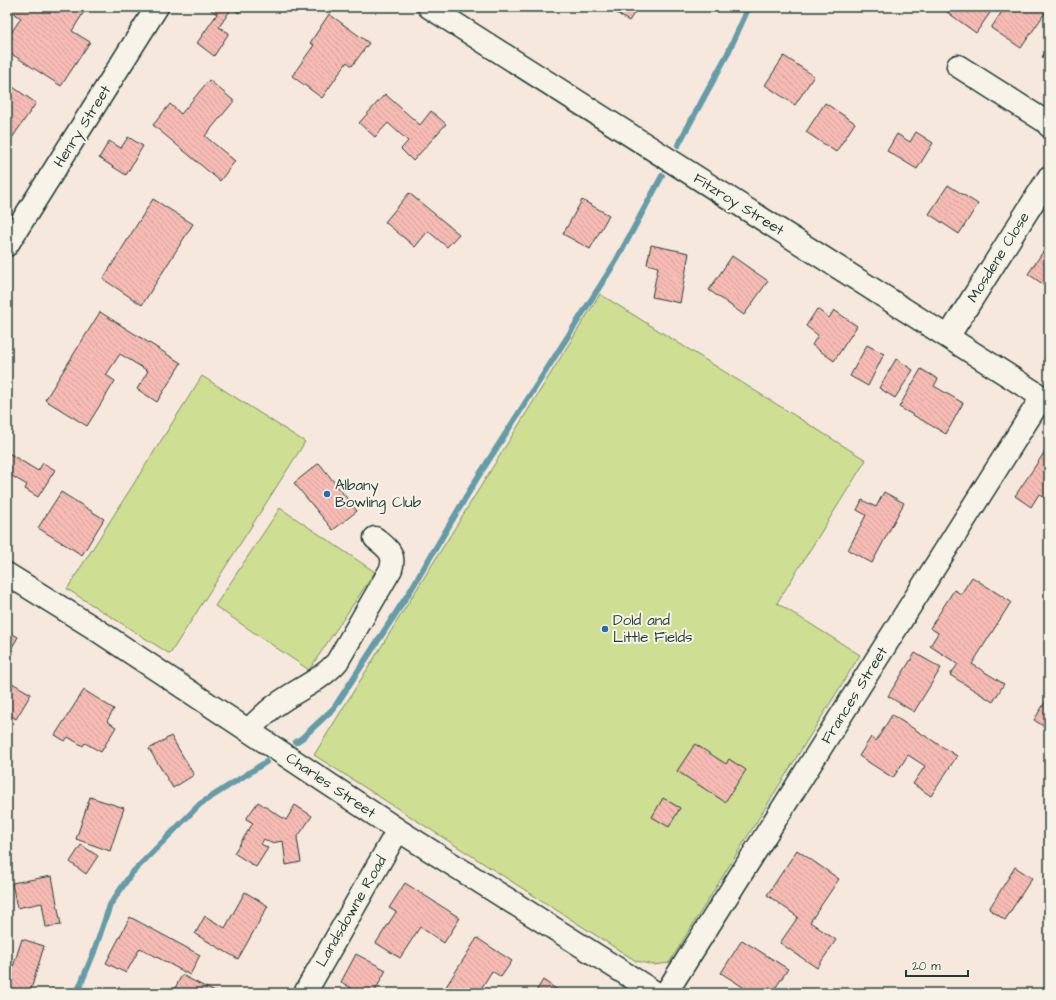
<svg xmlns="http://www.w3.org/2000/svg" width="1056" height="1000" viewBox="0 0 1056 1000" font-family="'Architects Daughter',sans-serif">
<style>
.grass{fill:#cede92;stroke:#768e63}
.lines{fill:none;stroke-linecap:round;stroke-linejoin:round}
.stream{stroke:#659ca7;stroke-width:6}
.building{fill:url(#building-back-hatch);stroke:#1f3d34}
.minor-casing{stroke:#1f3d34;stroke-width:25}
.minor{stroke:#f7f3e8;stroke-width:22}
.poi-dot{fill:#1f6fb2;stroke:#f7f3e8;stroke-width:1.5}
.labels{text-anchor:middle;stroke-width:4;stroke-linejoin:round;paint-order:stroke}
.street-label{font-size:15px;fill:#1f3d34;stroke:#f7f3e8}
.poi-label{font-size:15px;fill:#1f3d34;stroke:#f7f3e8;text-anchor:start}
</style>
<defs>
<pattern id="building-back-hatch" width="6" height="6" patternUnits="userSpaceOnUse"><rect width="6" height="6" fill="#f6bbb4"/><path d="M-1 5l2 2M0 0l6 6M5-1l2 2" fill="none" stroke="#d2a29b"/></pattern>
</defs>
<rect width="100%" height="100%" fill="#f7e8de"/>
<filter id="ink" filterUnits="userSpaceOnUse"><feTurbulence type="fractalNoise" baseFrequency=".025" numOctaves="2"/><feDisplacementMap in="SourceGraphic" scale="8" xChannelSelector="R" yChannelSelector="G"/><feConvolveMatrix kernelMatrix="1 2 1 2 8 2 1 2 1" color-interpolation-filters="sRGB"/></filter>
<g filter="url(#ink)">
<!-- grass -->
<path class="grass" d="M600,294L866,460L777,603L860,655L669,963L654,965L636,961L314,755Z
M202,376L305,442L170,654L67,589Z
M280,508L375,572L309,670L215,606Z"/>
<g class="lines">
<!-- stream -->
<path class="stream" d="M678,145L727,55L749,7
M296,742L302,738L334,708L409,593L476,480L616,261L662,176
M77,993L94,952L110,905L131,874L200,804L266,762"/>
</g>
<!-- building -->
<path class="building" d="M7,7H87L72,31L90,42L61,86L7,51V47L12,38L9,36L21,18L7,9Z
M207,7H243L239,13L232,8L219,27L229,33L214,56L197,43L217,14Z
M607,7H638L629,21Z
M950,7H994L976,33L947,12Z
M1005,7H1049L1021,48L991,28Z
M329,14L369,43L352,66L347,62L322,98L292,76L314,45L310,43Z
M1049,47V61L1042,57Z
M784,56L814,76L795,105L765,85Z
M209,80L234,101L205,136L235,161L220,181L153,125L170,104L181,114Z
M7,83L36,103L10,141L7,139Z
M385,94L420,125L431,111L446,124L413,161L401,149L408,141L388,123L375,137L359,123Z
M825,103L855,123L836,152L806,132Z
M916,132L933,143L917,169L887,151L897,134L910,142Z
M128,137L143,146L126,175L99,158L109,141L121,148Z
M948,185L978,204L959,234L929,214Z
M409,193L459,234L447,247L428,231L415,247L385,222Z
M153,199L193,224L142,305L103,279Z
M582,200L609,215L590,249L563,234Z
M1049,243V288L1028,274Z
M651,245L689,253L680,303L652,297L658,267L647,264Z
M732,256L768,281L744,315L709,290Z
M817,309L829,318L834,310L857,326L834,361L812,345L818,335L806,326Z
M100,312L181,363L157,402L137,389L148,371L120,354L106,375L115,381L87,426L45,400Z
M867,345L884,354L868,386L850,376Z
M896,359L913,370L895,398L879,388Z
M921,369L938,379L934,386L963,403L946,434L899,407Z
M1046,450L1049,452V501L1039,494L1031,507L1015,496Z
M7,452L38,471L43,463L55,470L38,497L25,489L27,485L7,473Z
M319,463L357,511L333,530L294,483Z
M61,492L104,519L82,555L38,528Z
M884,492L904,503L872,563L848,550L866,515L857,510L862,500L876,507Z
M972,577L1011,602L972,664L1004,684L993,702L950,675L958,664L930,646L938,633L930,628L954,590L961,594Z
M7,631L18,637L7,656Z
M915,653L941,668L914,712L888,696Z
M7,680L31,694L16,719L7,713Z
M84,690L114,709L107,721L116,727L101,752L85,743L83,746L68,737L65,741L55,735Z
M1049,696V730L1034,720Z
M892,715L957,756L931,796L913,784L925,766L908,755L893,778L859,756L871,737L876,741Z
M171,736L194,775L173,788L149,749Z
M695,744L726,764L729,759L746,770L725,802L677,771Z
M90,797L124,808L110,851L76,839Z
M663,798L680,808L669,827L652,817Z
M258,802L286,820L295,805L312,816L297,838L301,862L286,865L283,841L271,843L264,839L261,844L268,848L256,867L234,853L253,823L246,819Z
M81,845L98,856L86,874L70,862Z
M797,850L839,879L810,922L836,940L817,968L780,943L798,917L767,895Z
M1015,867L1032,878L1005,920L989,909Z
M52,876L61,925L46,927L42,903L17,908L12,883Z
M405,883L460,918L444,943L420,927L400,958L376,943L396,912L389,908Z
M245,892L268,906L238,959L195,934L205,916L225,928Z
M130,917L200,955L190,975L140,948L126,973L106,963Z
M477,938L512,961L501,977L492,971L479,992L481,993H442Z
M22,939L44,946L30,993H17L7,990V968L12,970Z
M742,940L788,969L772,993H741L739,992L743,987L721,973Z
M356,954L386,970L374,993H360L341,982Z
M182,975L217,993H167L169,988L174,990Z
M543,980L562,993H535Z"/>
<g class="lines">
<!-- minor casing -->
<g class="minor-casing">
<path id="minor" d="M429,7L1042,397L1049,400
M958,66L1046,122L1049,126
M7,245L157,7
M948,337L1049,177
M7,574L94,628L398,830L656,993
M248,730C257,722 266,712 276,705C296,690 320,681 337,662L391,569C396,553 386,547 375,538
M305,993L398,830
M666,993L1042,397"/>
</g>
<!-- minor -->
<use href="#minor" class="minor"/>
</g>
</g>
<!-- markers -->
<g class="poi-dot">
<circle cx="327" cy="494" r="4"/>
<circle cx="605" cy="629" r="4"/>
</g>
<g class="labels">
<!-- street labels -->
<g class="street-label">
<text transform="translate(82 126) rotate(-58)" y="5">Henry Street</text>
<text transform="translate(739 204) rotate(32)" y="5">Fitzroy Street</text>
<text transform="translate(998 257) rotate(-58)" y="5">Mosdene Close</text>
<text transform="translate(854 695) rotate(-58)" y="5">Frances Street</text>
<text transform="translate(331 785) rotate(34)" y="5">Charles Street</text>
<text transform="translate(351 911) rotate(-60)" y="5">Landsdowne Road</text>
</g>
<!-- poi labels -->
<g class="poi-label">
<text x="335" y="490">Albany<tspan x="335" dy="17">Bowling Club</tspan></text>
<text x="613" y="625">Dold and<tspan x="613" dy="17">Little Fields</tspan></text>
</g>
</g>
<!-- margin -->
<rect width="1056" height="1000" fill="none" stroke="#f7f3e8" stroke-width="24"/>
<rect x="12" y="12" width="1032" height="976" fill="none" stroke="#1f3d34" stroke-width="1.5" filter="url(#ink)"/>
<!-- scale -->
<path d="M906 970v6h62v-6" fill="none" stroke="#1f3d34" stroke-width="2"/>
<text x="912" y="970" font-size="12" fill="#1f3d34" stroke="#f7f3e8" stroke-width="3" paint-order="stroke">20 m</text>
</svg>
